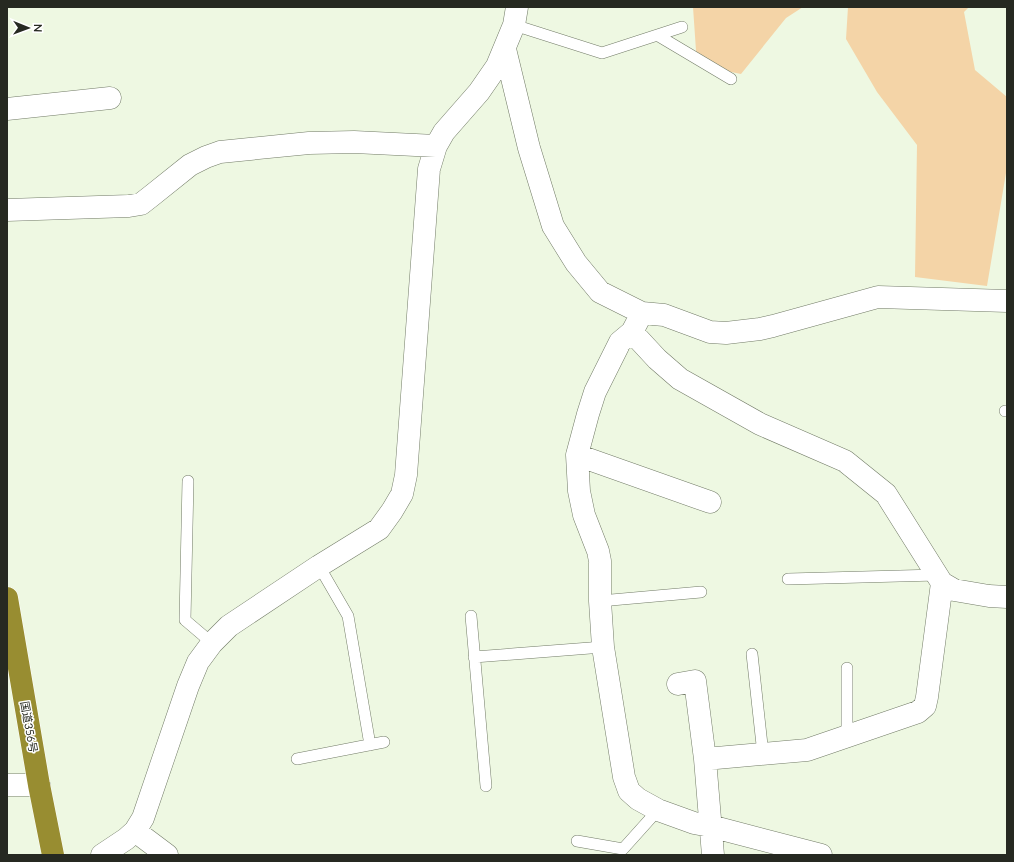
<svg xmlns="http://www.w3.org/2000/svg" width="1014" height="862" viewBox="0 0 1014 862" font-family="Lato,'Noto Sans JP',sans-serif">
<style>
.green{fill:#f4d4a7}
.lines{fill:none;stroke-linecap:round;stroke-linejoin:round}
.lane-casing{stroke:#727b67;stroke-width:12}
.street-casing{stroke:#727b67;stroke-width:23}
.highway-casing{stroke:#fff;stroke-width:23}
.lane{stroke:#fff;stroke-width:11}
.street{stroke:#fff;stroke-width:22}
.highway{stroke:#988d31;stroke-width:22}
.labels{text-anchor:middle;stroke-width:3;stroke-linejoin:round;paint-order:stroke}
.street-label{font-size:11px;fill:#262921;stroke:#fff}
</style>
<rect width="100%" height="100%" fill="#eef8e2"/>
<!-- green -->
<path class="green" d="M693,7H803L786,18L741,74L697,65Z
M848,7H969L964,12L975,70L1007,97V172L1006,173L987,286L915,277L917,145L877,92L846,39Z"/>
<g class="lines">
<!-- lane casing -->
<g class="lane-casing">
<path id="lane" d="M514,25L602,53L682,27
M657,35L731,79
M1005,411H1007
M188,481L185,620L212,643
M319,566L348,616L370,745
M788,579L937,575
M600,601L701,592
M471,616L486,786
M752,654L763,754
M474,657L603,647
M847,668V735
M297,759L384,742
M577,841L623,849L658,810"/>
</g>
<!-- street casing -->
<g class="street-casing">
<path id="street" d="M505,49L529,148L553,226L576,263L600,292L642,313
M7,109L110,98
M7,210L129,206L141,204L150,197L190,165L206,157L220,152L309,143L354,142L436,146
M632,332L657,359L680,379L760,424L845,461L886,494L942,583L954,590L989,596L1007,597
M577,455L710,502
M678,684L695,681L705,759L713,855
M705,759L807,750L918,712L925,706L927,697L942,583
M7,785H39
M135,831L167,855
M102,855L126,839L135,831L143,818L188,686L198,662L212,643L229,626L319,566L379,529L392,511L402,494L406,475L429,169L436,146L444,132L479,92L497,66L514,25L517,7
M821,855L710,826L694,823L658,810L638,799L629,791L624,777L603,647L600,601V561L598,551L584,515L579,491L577,455L588,414L595,392L620,342L632,332L642,313L664,315L710,332L726,333L760,329L773,326L878,297L1007,301"/>
</g>
<!-- highway casing -->
<g class="highway-casing">
<path id="highway" d="M7,598L39,785L53,855"/>
</g>
<!-- lane -->
<use href="#lane" class="lane"/>
<!-- street -->
<use href="#street" class="street"/>
<!-- highway -->
<use href="#highway" class="highway"/>
</g>
<g class="labels">
<!-- street labels -->
<g class="street-label">
<text transform="translate(29 727) rotate(80)" y="4">国道356号</text>
</g>
</g>
<!-- border -->
<rect width="1014" height="862" fill="none" stroke="#262921" stroke-width="16"/>
<!-- north arrow -->
<g transform="translate(28 28) rotate(91)" stroke="#ffffff" stroke-width="3" paint-order="stroke">
<path d="M0-3L7 15L0 10L-7 15Z" fill="#262921"/>
<text y="-6" font-size="11" font-weight="bold" text-anchor="middle" fill="#262921">N</text>
</g>
</svg>
